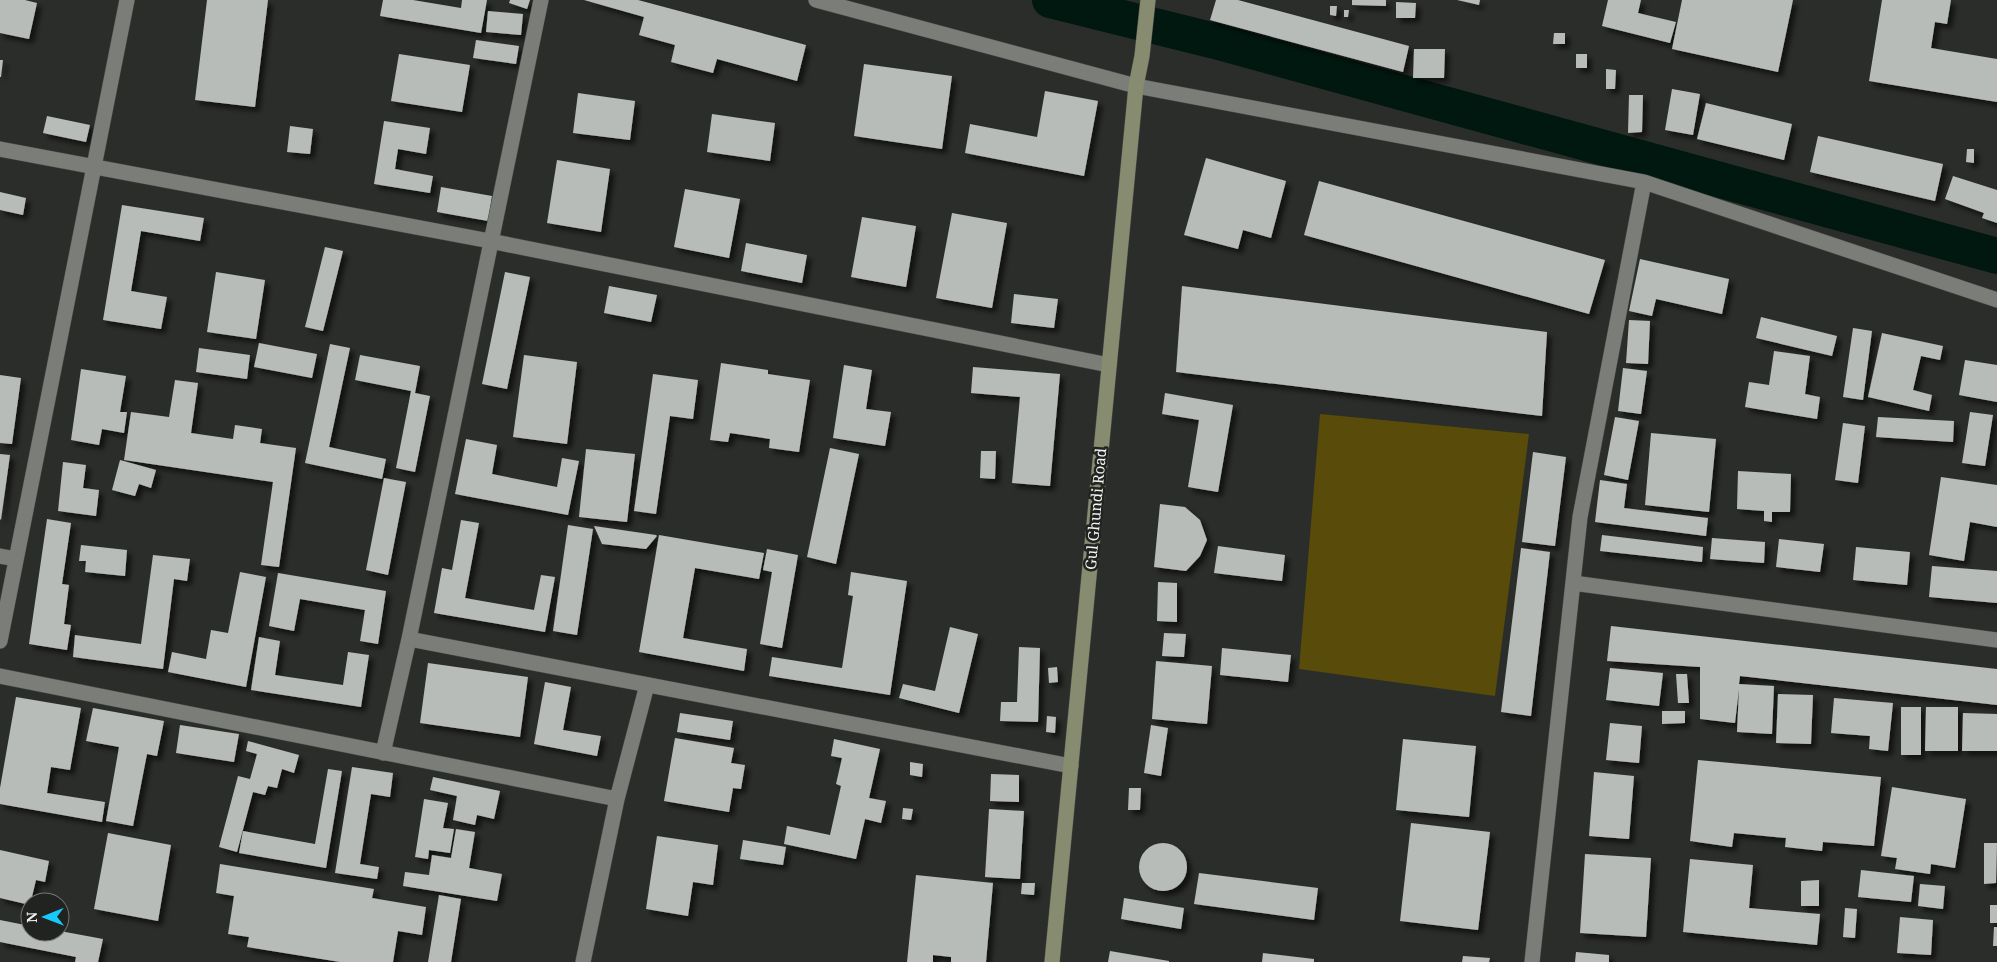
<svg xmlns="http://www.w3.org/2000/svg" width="1997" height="962" viewBox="0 0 1997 962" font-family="'Noto Serif',serif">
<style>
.green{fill:#594b0a}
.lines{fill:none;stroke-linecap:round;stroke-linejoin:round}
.canal{stroke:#00180f;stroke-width:36}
.building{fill:#b8bcb9;filter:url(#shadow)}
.street-casing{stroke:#494b48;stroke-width:16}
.secondary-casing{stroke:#494b48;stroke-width:16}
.street{stroke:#7b7d79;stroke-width:15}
.secondary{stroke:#878b70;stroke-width:15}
.labels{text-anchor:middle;stroke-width:5;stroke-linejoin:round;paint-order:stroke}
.street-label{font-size:15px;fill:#f3f4f2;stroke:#212320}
</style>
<defs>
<filter id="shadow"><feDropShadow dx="4.5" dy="4.5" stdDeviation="2.5" flood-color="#0009"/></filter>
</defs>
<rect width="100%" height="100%" fill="#2b2d2a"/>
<!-- green -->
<path class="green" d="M1320,414L1529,434L1495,696L1299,669Z"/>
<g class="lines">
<!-- canal -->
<path class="canal" d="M1050,0L1215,41L1997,256"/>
</g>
<!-- building -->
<path class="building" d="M0,0H25L37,3L29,39L0,33Z
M207,0H268L255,107L195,100Z
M383,0H413L461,8L462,0H487L481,33L380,16Z
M510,0H530L527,9L509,3Z
M584,0H638L806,45L797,81L717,59L713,73L671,62L675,45L639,35L644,17Z
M1216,0H1238L1409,46L1403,72L1210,20Z
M1352,0H1386V6L1352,5Z
M1457,0H1480L1479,5Z
M1608,0H1641L1638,13L1676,22L1670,43L1602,26Z
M1682,0H1793L1778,72L1672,49Z
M1882,0H1951L1947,24L1935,22L1931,48L1997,59V102L1869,81Z
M1396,2L1416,3L1415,18H1396Z
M1330,6H1337L1336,16L1330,15Z
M1344,10H1349L1348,17H1344Z
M488,11L523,14L521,35L486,32Z
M1554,33H1565V44H1553Z
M476,40L519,46L516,64L473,58Z
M1414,49H1445L1444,78H1413Z
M399,54L470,65L462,112L391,101Z
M1576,54H1587V68H1576Z
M0,60H3L1,77H0Z
M864,64L952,76L942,149L854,136Z
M1606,69L1616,70L1615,89H1606Z
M1672,89L1700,94L1693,135L1665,130Z
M1045,91L1098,101L1084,176L965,153L970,124L1037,137Z
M578,93L635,101L630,140L573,133Z
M1629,95H1643L1642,132L1628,133Z
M1706,103L1792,124L1784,160L1697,139Z
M712,114L775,123L770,161L707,152Z
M47,116L90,125L86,142L43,133Z
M384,121L430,128L426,154L398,149L395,169L433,176L430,193L374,184Z
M290,126L313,129L310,154L287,152Z
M1818,136L1943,164L1935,201L1810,172Z
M1967,149H1974V163L1966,162Z
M1206,158L1286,181L1271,238L1243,230L1238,249L1184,235Z
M557,160L610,169L601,232L547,223Z
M1953,176L1997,190V223L1982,218L1984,213L1945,199Z
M1319,181L1605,260L1589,314L1304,235Z
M441,187L492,196L488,221L437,212Z
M685,189L740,199L729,258L674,247Z
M0,192L26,198L23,215L0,210Z
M122,205L204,218L200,241L141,231L131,291L167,297L161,329L103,320Z
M952,213L1007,223L992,308L936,298Z
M862,217L916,226L906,287L851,277Z
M746,243L807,255L802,283L741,271Z
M325,247L343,251L323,331L305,327Z
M1640,259L1729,279L1722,314L1656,299L1652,316L1629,311Z
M216,272L265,280L256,339L207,332Z
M505,272L530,277L507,389L482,384Z
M609,286L657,295L651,322L604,313Z
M1182,286L1547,332L1542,416L1176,372Z
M1014,294L1058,299L1054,328L1011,323Z
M1761,317L1837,336L1832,356L1756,338Z
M1629,320L1650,321L1648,364L1626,363Z
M1853,328L1872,331L1863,400L1843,397Z
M1882,333L1943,346L1940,360L1921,356L1913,390L1932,395L1929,411L1868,397Z
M259,343L317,354L312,378L254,367Z
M330,344L350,348L329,447L386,459L382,479L305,463Z
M199,348L250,355L247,379L196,372Z
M1774,351L1810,356L1805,394L1820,397L1817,419L1745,407L1749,382L1769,385Z
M360,355L420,366L415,393L430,396L415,472L396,468L411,391L355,380Z
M524,355L577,362L567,444L513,437Z
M1965,360L1997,365V402L1959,395Z
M721,363L768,370V374L810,380L799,452L769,448L770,439L730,433L728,442L710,440Z
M844,365L872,370L866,409L891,412L885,446L833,438Z
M973,367L1060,374L1050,486L1012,483L1020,397L971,393Z
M1623,368L1647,371L1641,414L1618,411Z
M81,369L126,376L120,412H127L124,433L102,429L99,445L71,440Z
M653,374L698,380L693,419L670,416L656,514L634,511Z
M0,375L21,378L12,444L0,443Z
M175,380L198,383L191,433L233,439L235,425L262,429L260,443L296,448L279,567L261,565L273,482L124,460L131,412L169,417Z
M1165,393L1233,405L1218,492L1188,487L1199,420L1162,414Z
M1970,412L1993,415L1985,466L1962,463Z
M1615,417L1639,421L1628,480L1604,475Z
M1878,417L1954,421L1953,442L1876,437Z
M1843,423L1865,426L1858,483L1835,480Z
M1651,433L1716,439L1709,512L1645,505Z
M466,439L497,445L492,474L557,487L562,458L579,461L568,515L455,494Z
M830,448L859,454L836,564L807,557Z
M586,449L635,454L627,522L579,517Z
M981,451H996L995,479L980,478Z
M1533,452L1566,457L1555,546L1522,542Z
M0,454L10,455L1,520L0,519Z
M120,460L156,470L151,488L139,484L135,496L112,490Z
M63,462L86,465L83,488L99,490L96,516L58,511Z
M1738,471L1791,474L1790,512H1772V522L1764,521V511L1737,509Z
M1941,477L1997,485V527L1970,522L1964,561L1929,555Z
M384,478L406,482L388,575L366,570Z
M1600,480L1627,484L1624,508L1708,518L1706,536L1595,522Z
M1160,504L1185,507L1200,520L1207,540L1200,556L1186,571L1154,567Z
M47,519L71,523L62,584L69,585L64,624L71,625L67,650L29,644Z
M461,520L479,523L465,598L534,610L541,575L555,577L545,632L434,613L442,568L452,570Z
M568,525L593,529L577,635L553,631Z
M594,526L656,535L657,536L646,549L602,544Z
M659,535L764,553L759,579L695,568L683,638L747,649L744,671L639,652Z
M1602,535L1703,547L1702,562L1600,551Z
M1712,538L1765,542L1764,563L1710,559Z
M1779,539L1824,544L1820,572L1776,567Z
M81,545L127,550L125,576L85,572L86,561H79Z
M1218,546L1285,555L1282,581L1214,573Z
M1856,547L1910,552L1907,585L1853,580Z
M1521,548L1550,552L1531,716L1501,712Z
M767,549L798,555L782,648L760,644L772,572L763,570Z
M153,555L190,559L187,581L174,579L163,669L73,657L75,635L141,644Z
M1932,566L1997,571V603L1929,597Z
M240,572L266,577L246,687L168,672L172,652L206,659L211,630L228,633Z
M851,572L907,581L890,695L769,676L772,657L842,668L853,596L848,595Z
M278,573L386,591L378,644L360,641L365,610L300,599L294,631L269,626Z
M1158,582L1177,583V622L1157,621Z
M1611,626L1997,669V705L1740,676L1739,684L1774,686L1772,734L1737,732L1739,689L1735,723L1700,719V667L1607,661Z
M950,627L978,634L959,713L899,698L903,684L935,691Z
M1164,633L1186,634L1184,657L1162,656Z
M259,637L280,641L275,675L343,685L348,652L369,655L361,707L251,690Z
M1019,647L1040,648L1038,722L1000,721L1001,702H1017Z
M1222,648L1291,655L1288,682L1220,675Z
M1156,661L1212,666L1207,724L1152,719Z
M428,663L528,677L520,737L420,723Z
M1057,667L1058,682L1049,683L1048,668Z
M1610,668L1663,673L1659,706L1606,700Z
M1676,674H1687L1689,703H1678Z
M545,682L571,687L563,730L601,736L597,756L534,744Z
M1778,694L1813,695L1811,744L1776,743Z
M16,697L81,708L70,770L51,767L47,793L105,802L102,822L0,804V788Z
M1834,698L1893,703L1888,751L1869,749L1870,736L1831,733Z
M1901,707H1921V755H1901Z
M1926,707H1958V751H1925Z
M93,708L164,721L157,756L147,754L133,826L106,821L119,747L86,741Z
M1662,711H1685V723L1662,724Z
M680,713L733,721L730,740L677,732Z
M1963,713L1997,714V751H1962Z
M1047,716L1056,717L1055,733L1046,732Z
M1610,723L1642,726L1639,763L1606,760Z
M180,725L239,734L234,762L176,753Z
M1151,725L1168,728L1161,776L1144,773Z
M675,738L734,748L731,763L745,765L741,789L733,788L729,812L664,801Z
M834,739L880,749L869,798L886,801L881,823L865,819L856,859L784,844L787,826L830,835L841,786L836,784L842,758L831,756Z
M1403,739L1476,746L1469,817L1396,810Z
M248,741L299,755L294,773L282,769L277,788L268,786L265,795L253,792L237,852L219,847L238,776L250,779L257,754L246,751Z
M1698,760L1881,777L1874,846L1823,842L1822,851L1785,847L1786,838L1734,833L1732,847L1690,841Z
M910,762L923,764L922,777L910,775Z
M352,767L393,773L390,797L371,794L360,864L379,867L377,879L335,873Z
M328,769L342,771L326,868L239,853L243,831L315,844Z
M1594,772L1634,776L1629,839L1589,836Z
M991,774L1019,775V802L990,801Z
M433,777L500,791L494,819L477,815L475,825L453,820L457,796L430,790Z
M1892,787L1966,799L1955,868L1931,864L1930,874L1895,869L1897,858L1881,856Z
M1129,788H1141L1140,810H1128Z
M424,799L448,803L443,828L454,829L450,853L429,850L428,859L415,857Z
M903,808L913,809L911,820L902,819Z
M989,809L1024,811L1020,879L985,877Z
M1411,823L1490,832L1478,930L1400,921Z
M456,829L475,832L469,868L502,874L497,901L403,886L405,872L429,875L432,855L451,858Z
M108,833L171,845L158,921L94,909Z
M657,836L718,845L713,885L693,882L688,916L646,909Z
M743,840L786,847L783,865L740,859Z
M1139 867a24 24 0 1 1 48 0a24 24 0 1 1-48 0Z
M1984,843H1997L1996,883L1984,884Z
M0,850L49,861L45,882L36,880L30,905L0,898Z
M1585,854L1651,858L1646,937L1580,933Z
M1690,859L1753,865L1749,908L1820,914L1817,945L1683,932Z
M220,864L374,889L372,898L426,907L422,935L398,931L393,962H340L247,947L249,937L228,934L234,896L216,893Z
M1861,870L1914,876L1911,902L1858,897Z
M1199,873L1318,888L1314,920L1194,904Z
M916,875L993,883L986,962H951V957L933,955V962H907Z
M1819,880V906H1801V881Z
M1022,883H1035L1034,895L1021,894Z
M1920,884L1945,886L1943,909L1918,906Z
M439,895L461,899L451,962H428Z
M1124,898L1184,908L1181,929L1121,919Z
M1990,905H1997V923H1990Z
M1845,908L1857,909L1855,938L1843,937Z
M1900,917L1933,920L1931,955L1897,953Z
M0,920L30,926V932L60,931L103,939L98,962H75L76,957L0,942Z
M1994,927H1997V946H1993Z
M1110,951L1169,961V962H1108Z
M1576,952L1609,955V962H1575Z
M1263,953L1314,959V962H1262Z
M1463,956L1490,958L1489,962H1462Z"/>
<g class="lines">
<!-- street casing -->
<g class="street-casing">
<path id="street" d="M816,0L1136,86L1644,182L1997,300
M0,149L490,241L1109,365
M0,556L16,559
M1573,583L1997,640
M409,639L1071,766
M0,641L127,0
M0,676L617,799
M383,753L409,639L541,0
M583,962L617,799L647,685
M1532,962L1580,517L1644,182"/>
</g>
<!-- secondary casing -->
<g class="secondary-casing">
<path id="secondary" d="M1052,962L1136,86L1142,56L1148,0"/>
</g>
<!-- street -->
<use href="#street" class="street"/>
<!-- secondary -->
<use href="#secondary" class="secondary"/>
</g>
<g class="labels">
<!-- street labels -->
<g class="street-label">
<text transform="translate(1096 509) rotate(-85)" y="5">Gul Ghundi Road</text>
</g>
</g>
<!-- north arrow -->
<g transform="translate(45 917) rotate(269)"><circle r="24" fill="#212320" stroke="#757774"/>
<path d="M0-4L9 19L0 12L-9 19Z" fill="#18cafc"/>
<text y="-8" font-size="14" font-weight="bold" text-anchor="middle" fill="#f3f4f2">N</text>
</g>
</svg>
